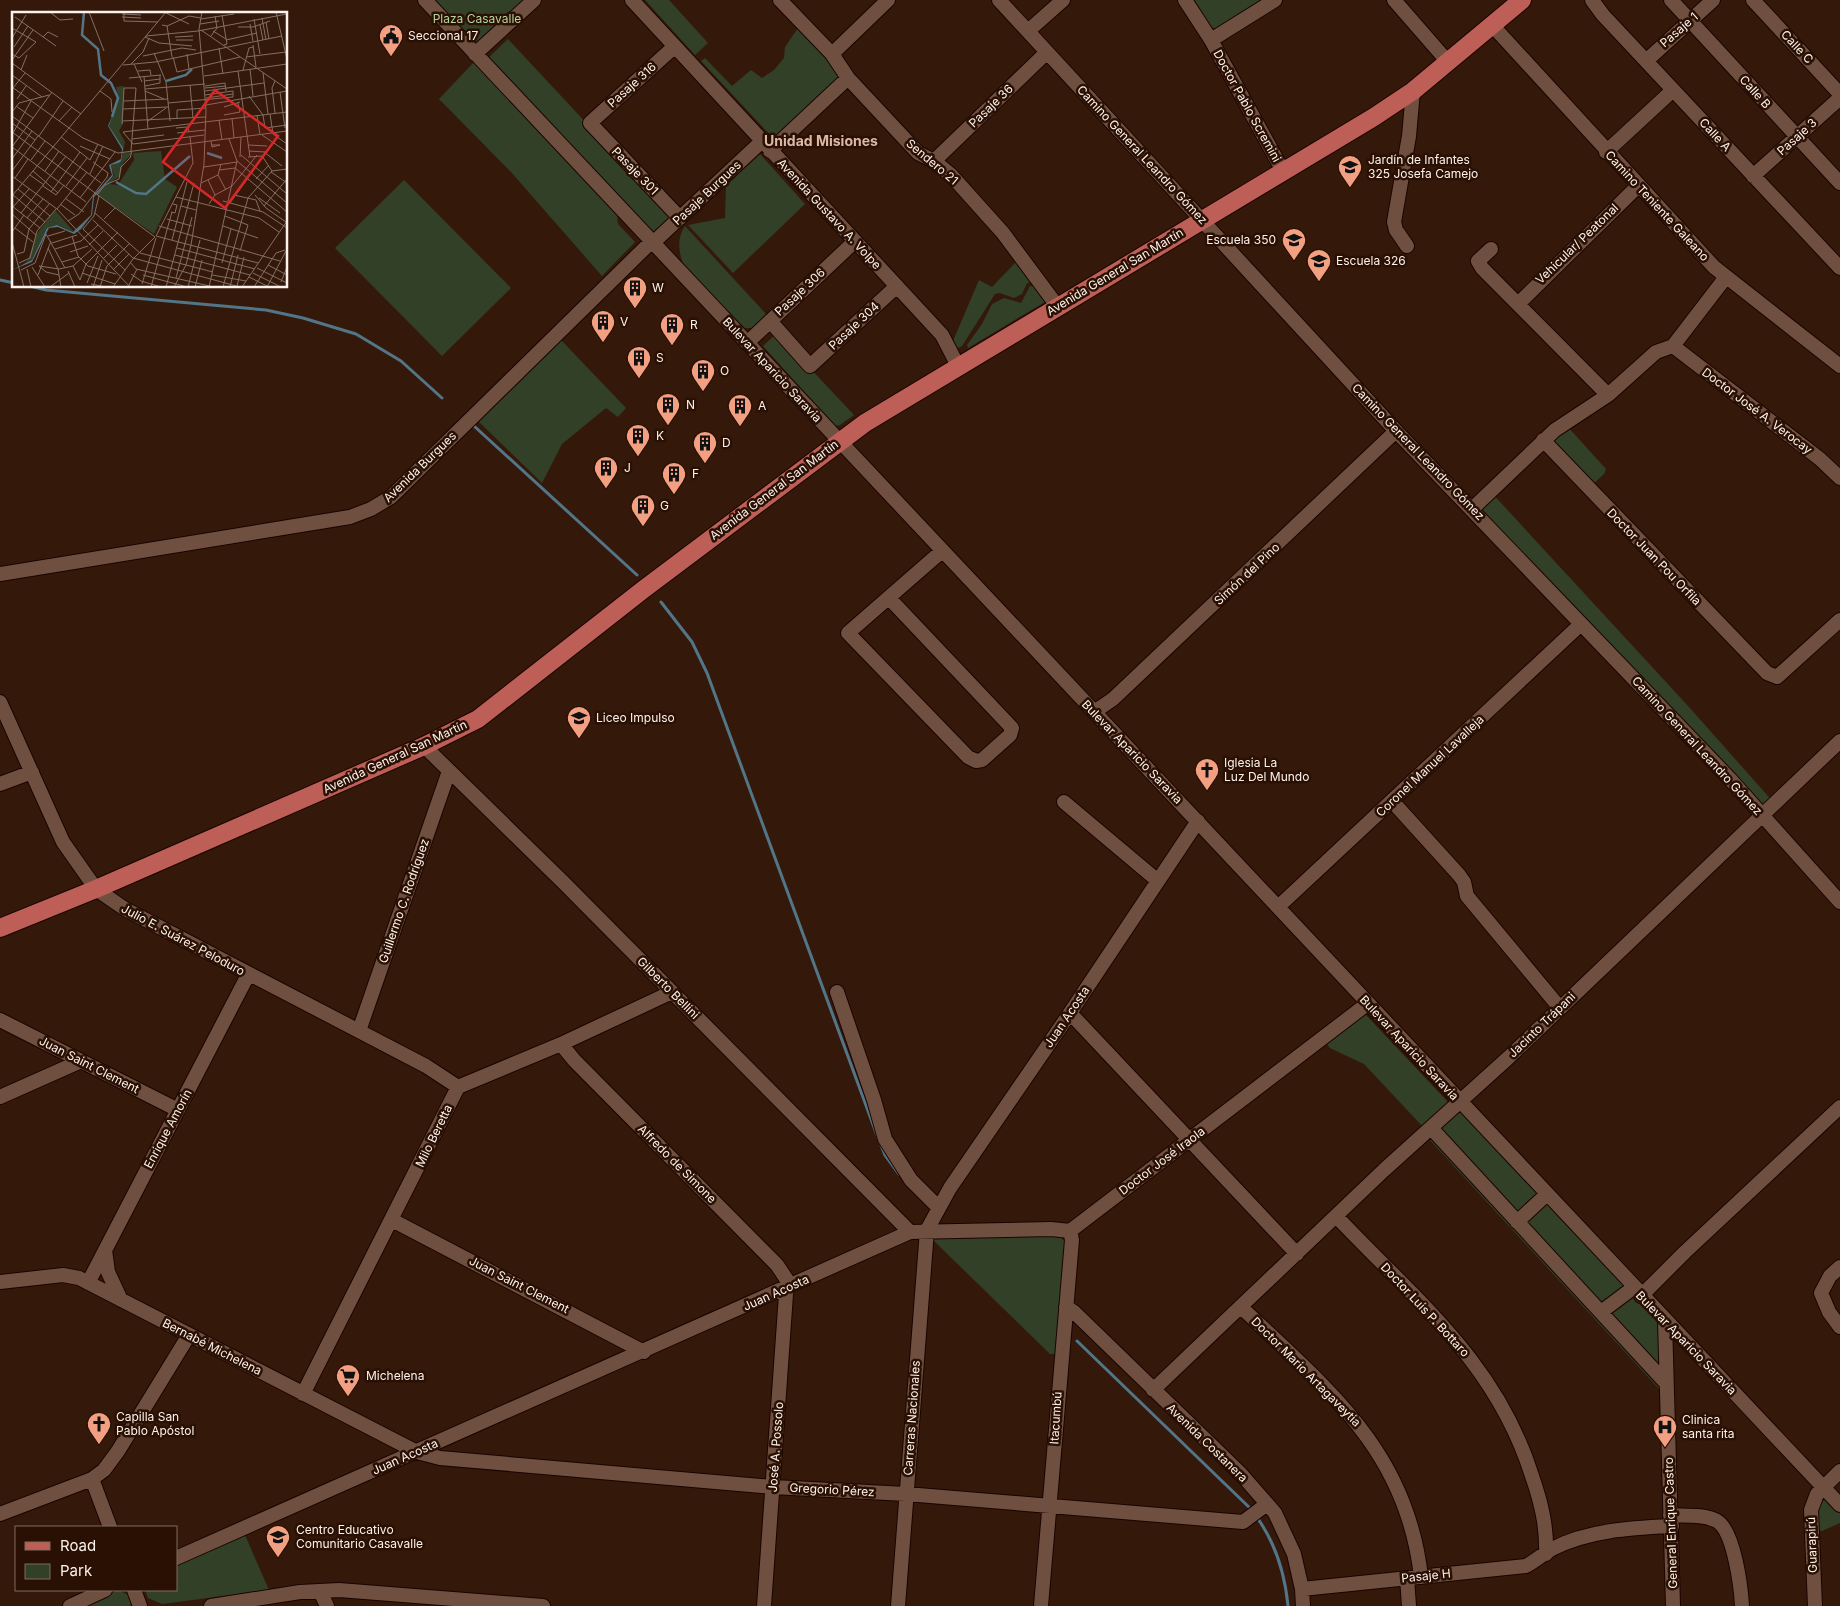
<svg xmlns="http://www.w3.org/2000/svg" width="1840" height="1606" viewBox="0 0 1840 1606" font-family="Inter,sans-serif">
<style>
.green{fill:#324027}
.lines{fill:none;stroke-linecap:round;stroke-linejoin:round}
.stream{stroke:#527587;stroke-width:3}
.minor-casing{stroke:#1a0400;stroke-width:16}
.major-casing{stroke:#1a0400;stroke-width:20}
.minor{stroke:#6f5040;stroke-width:14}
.major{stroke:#bd5e57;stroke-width:18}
.labels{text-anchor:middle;stroke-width:5;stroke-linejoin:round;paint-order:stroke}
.park-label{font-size:12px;fill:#b5d39e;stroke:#291003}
.street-label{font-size:12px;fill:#fdf1eb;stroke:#291003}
.poi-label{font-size:12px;fill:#fdf1eb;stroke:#291003;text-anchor:start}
.neighbourhood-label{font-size:14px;font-weight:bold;fill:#dcb8a6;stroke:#291003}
.inset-river{fill:none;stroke:#527587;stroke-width:2.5}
.inset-road{fill:none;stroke:#846f65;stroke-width:1}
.view{fill:#d62828;fill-opacity:0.15;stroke:#d62828;stroke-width:2.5}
.inset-edge{fill:none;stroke:#fdf1eb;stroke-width:2.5}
</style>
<rect width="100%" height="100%" fill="#34190b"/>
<!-- green -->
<path class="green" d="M433,0H525L476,45Z
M645,0H669L708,43L695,55Z
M1189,0H1267L1218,29L1210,27Z
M798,28L841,76L774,139L701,61L705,58L732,86L751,70L762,78L774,70L784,58L785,47Z
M508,39L672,215L652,233L488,58Z
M475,61L617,215L618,224L635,242L602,276L511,172L439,99Z
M760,154L805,204L733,273L688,225L725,218L726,185Z
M404,180L511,288L442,356L335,248Z
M685,226L766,314L752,328H745L684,267C679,252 676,240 685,226Z
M1019,259L1034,282L1027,283L1022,294L1014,298L1000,293L995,294L962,346L958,348L954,346L953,341L979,280L992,287Z
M1030,286H1037L1050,299L968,348L967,345L982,324L992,304L1004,298L1021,303Z
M777,333L854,415L840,425L835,426L763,346Z
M560,339L626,408L618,417L606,408L562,444L542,483L478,421Z
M1567,426L1606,469L1604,474L1591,486L1550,440Z
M1490,491L1689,707L1775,804L1763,816L1472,509Z
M1365,1014L1447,1101L1448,1105L1424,1128L1364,1064L1330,1048L1326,1043Z
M1459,1112L1463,1113L1655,1317L1659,1326L1661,1391L1428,1138Z
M1058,1234L1065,1242V1247L1057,1354H1050L933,1240L936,1238Z
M1825,1500L1829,1501L1840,1513V1523L1822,1531L1818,1530L1816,1504Z
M245,1535L269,1590L162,1604L148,1598L145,1590H176V1564Z
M118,1590L129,1595L132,1602L130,1606H81Z"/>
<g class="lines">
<!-- stream -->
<path class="stream" d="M0,280L14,283
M30,286L46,290L266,310L303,318L356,334L401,361L442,398
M474,426L637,575
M661,602L692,642L707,673L878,1138L885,1155L899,1174
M1077,1341L1253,1511
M1256,1516C1275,1542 1285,1575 1288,1606"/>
<!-- minor casing -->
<g class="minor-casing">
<path id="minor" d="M425,0L1840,1505
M632,0L942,335L958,366
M780,0L832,54L848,78L918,153L934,161L951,175L1003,233L1058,307
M999,0L1396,431L1730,779L1840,902
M1185,0L1211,40L1283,171
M1394,0L1448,62
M1592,0L1603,15L1840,268
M1671,0L1840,183
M1753,0L1840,94
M1492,25L1714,267L1840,366
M1028,31L1063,0
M1211,40L1275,0
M674,47L590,123L680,218
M475,54L534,0
M832,54L888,0
M1646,61L1713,0
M770,151L848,78
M1606,152L1673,90
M934,161L1047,52
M1753,176L1840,98
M1407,246L1396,230L1394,222L1409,136L1413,91
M1491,249L1478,261L1482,268L1608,395
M1518,304L1638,186
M770,321L810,366L897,286
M747,343L854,242
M1673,346L1820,459L1840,478
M1543,440L1767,673L1777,677L1840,620
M1472,509L1555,430L1608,395L1656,352L1673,346L1726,277
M0,574L350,517L371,509L391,497L651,242L656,240L761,142
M889,598L1012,728L1010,735L982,760L976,761L968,757L848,633L942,551
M0,702L63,842L96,889L125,909L426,1066L458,1087
M1094,712L1113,699L1396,431
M424,746L563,882L910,1232
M0,784L32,772
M1392,801L1459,875L1464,882L1467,896L1560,1008
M1064,802L1158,881
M1278,907L1581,624
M837,992L874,1100L885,1139L911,1180L938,1207
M1070,1013L1297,1254
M0,1020L178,1110
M359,1031L449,771
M561,1044L574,1060L777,1265L787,1280L764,1606
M0,1097L81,1061
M1432,1129L1666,1383
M1336,1216C1415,1300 1496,1361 1532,1476C1541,1502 1547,1526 1546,1554
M392,1220L644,1352
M1517,1222L1547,1194
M105,1250L108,1272L121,1300
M1840,1267L1830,1276L1821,1293L1829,1312L1840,1327
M0,1282L63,1275L79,1278L417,1452L440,1458L773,1487L906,1494L1243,1522L1267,1504
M88,1283L248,975
M1641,1296L1685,1252L1840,1107
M1066,1307L1074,1312L1241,1474L1275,1513L1294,1554L1302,1589L1303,1606
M1241,1307C1327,1389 1407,1450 1421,1577
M1601,1312L1633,1288
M1665,1321L1673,1606
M1153,1390L1384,1170L1508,1058L1840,741
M303,1394L458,1087L561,1044L672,992
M92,1479L110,1527
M0,1514L92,1479L104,1470L118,1451L189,1335
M1670,1515C1685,1516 1703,1514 1717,1521C1734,1531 1741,1587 1742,1606
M176,1558L910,1232L1051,1229L1070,1231L1367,1004
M1407,1578L1409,1606
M1302,1589L1526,1566C1535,1561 1543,1554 1552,1549C1588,1530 1633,1528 1672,1526
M134,1590L140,1606
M320,1591L327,1606
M70,1606L105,1590
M211,1606L300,1592L339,1590L543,1606
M898,1606L927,1230L950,1188L1068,1016L1198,821
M1041,1606L1072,1240L1070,1231
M1815,1606L1811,1510L1817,1494L1840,1471"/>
</g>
<!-- major casing -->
<g class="major-casing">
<path id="major" d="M0,928L96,889L424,746L478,719L644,589L865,423L1374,117L1413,91L1522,0"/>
</g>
<!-- minor -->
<use href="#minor" class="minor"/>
<!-- major -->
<use href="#major" class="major"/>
</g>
<!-- icons -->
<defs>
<g id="civic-pin" transform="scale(1.25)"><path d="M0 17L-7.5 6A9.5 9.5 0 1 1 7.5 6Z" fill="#f3a082" stroke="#291003"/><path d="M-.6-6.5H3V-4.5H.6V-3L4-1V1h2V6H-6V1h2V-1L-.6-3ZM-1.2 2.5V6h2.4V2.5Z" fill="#111"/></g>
<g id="school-pin" transform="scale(1.25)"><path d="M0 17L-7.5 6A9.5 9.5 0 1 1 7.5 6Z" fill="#f3a082" stroke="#291003"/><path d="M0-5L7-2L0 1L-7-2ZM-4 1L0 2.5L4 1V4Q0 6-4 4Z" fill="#111"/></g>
<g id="building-pin" transform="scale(1.25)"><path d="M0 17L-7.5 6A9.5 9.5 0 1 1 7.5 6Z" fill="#f3a082" stroke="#291003"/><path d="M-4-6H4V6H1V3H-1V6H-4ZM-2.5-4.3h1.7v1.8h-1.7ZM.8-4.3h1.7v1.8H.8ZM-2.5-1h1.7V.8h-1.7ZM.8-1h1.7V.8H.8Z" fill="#111"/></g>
<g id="church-pin" transform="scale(1.25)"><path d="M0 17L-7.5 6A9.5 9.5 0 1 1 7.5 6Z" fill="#f3a082" stroke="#291003"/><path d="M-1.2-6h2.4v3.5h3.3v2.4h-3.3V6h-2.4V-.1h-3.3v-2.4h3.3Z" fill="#111"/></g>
<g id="supermarket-pin" transform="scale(1.25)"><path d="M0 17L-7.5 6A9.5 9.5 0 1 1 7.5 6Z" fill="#f3a082" stroke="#291003"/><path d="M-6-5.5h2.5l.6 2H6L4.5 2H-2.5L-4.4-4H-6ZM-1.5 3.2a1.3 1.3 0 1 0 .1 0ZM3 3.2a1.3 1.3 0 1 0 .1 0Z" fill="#111"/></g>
<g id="hospital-pin" transform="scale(1.25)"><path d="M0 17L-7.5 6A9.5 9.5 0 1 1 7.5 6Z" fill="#f3a082" stroke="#291003"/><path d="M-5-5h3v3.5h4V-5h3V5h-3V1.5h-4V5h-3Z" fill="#111"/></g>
</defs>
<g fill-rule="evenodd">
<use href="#civic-pin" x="391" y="36"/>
<use href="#school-pin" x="1350" y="167"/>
<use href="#school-pin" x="1294" y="240"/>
<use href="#school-pin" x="1319" y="261"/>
<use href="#building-pin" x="635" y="288"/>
<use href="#building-pin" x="603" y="322"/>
<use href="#building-pin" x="672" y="325"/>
<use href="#building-pin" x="639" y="358"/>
<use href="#building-pin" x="703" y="371"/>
<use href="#building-pin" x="668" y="405"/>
<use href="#building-pin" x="740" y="406"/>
<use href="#building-pin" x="638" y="436"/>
<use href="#building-pin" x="705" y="443"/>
<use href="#building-pin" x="606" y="468"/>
<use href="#building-pin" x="674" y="474"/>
<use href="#building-pin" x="643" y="506"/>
<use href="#school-pin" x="579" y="718"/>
<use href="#church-pin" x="1207" y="770"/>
<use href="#supermarket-pin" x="348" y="1376"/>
<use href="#church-pin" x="99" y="1424"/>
<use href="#hospital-pin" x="1665" y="1427"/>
<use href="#school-pin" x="278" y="1537"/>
</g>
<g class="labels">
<!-- park labels -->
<g class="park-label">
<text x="477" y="23">Plaza Casavalle</text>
</g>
<!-- street labels -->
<g class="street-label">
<text transform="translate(1679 30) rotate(-41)" y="4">Pasaje 1</text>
<text transform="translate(1797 47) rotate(47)" y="4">Calle C</text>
<text transform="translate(632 85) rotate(-42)" y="4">Pasaje 316</text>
<text transform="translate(1755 92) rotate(48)" y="4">Calle B</text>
<text transform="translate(991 106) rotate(-44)" y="4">Pasaje 36</text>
<text transform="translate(1247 106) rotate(61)" y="4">Doctor Pablo Scremini</text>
<text transform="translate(1715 135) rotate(47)" y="4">Calle A</text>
<text transform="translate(1797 137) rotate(-42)" y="4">Pasaje 3</text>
<text transform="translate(1142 155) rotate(47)" y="4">Camino General Leandro Gómez</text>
<text transform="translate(932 162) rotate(40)" y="4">Sendero 21</text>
<text transform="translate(635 171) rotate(46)" y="4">Pasaje 301</text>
<text transform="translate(707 193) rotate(-43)" y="4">Pasaje Burgues</text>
<text transform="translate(1657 206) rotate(47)" y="4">Camino Teniente Galeano</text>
<text transform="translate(829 214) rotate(47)" y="4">Avenida Gustavo A. Volpe</text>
<text transform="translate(1577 244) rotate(-44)" y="4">Vehicular/ Peatonal</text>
<text transform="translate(1115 272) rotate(-31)" y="4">Avenida General San Martín</text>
<text transform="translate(800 292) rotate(-43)" y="4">Pasaje 306</text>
<text transform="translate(854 326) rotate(-43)" y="4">Pasaje 304</text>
<text transform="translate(772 370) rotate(47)" y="4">Bulevar Aparicio Saravia</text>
<text transform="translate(1757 411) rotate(37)" y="4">Doctor José A. Verocay</text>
<text transform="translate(1418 452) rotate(46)" y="4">Camino General Leandro Gómez</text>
<text transform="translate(420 467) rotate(-44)" y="4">Avenida Burgues</text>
<text transform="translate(774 490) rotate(-37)" y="4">Avenida General San Martín</text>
<text transform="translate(1654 557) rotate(46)" y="4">Doctor Juan Pou Orfila</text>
<text transform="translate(1247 574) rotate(-43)" y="4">Simón del Pino</text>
<text transform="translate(1697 746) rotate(47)" y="4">Camino General Leandro Gómez</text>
<text transform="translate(1132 752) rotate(46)" y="4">Bulevar Aparicio Saravia</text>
<text transform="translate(395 757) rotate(-25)" y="4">Avenida General San Martín</text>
<text transform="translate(1430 766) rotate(-43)" y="4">Coronel Manuel Lavalleja</text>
<text transform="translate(404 901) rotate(-71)" y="4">Guillermo C. Rodríguez</text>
<text transform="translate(183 940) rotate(28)" y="4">Julio E. Suárez Peloduro</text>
<text transform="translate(668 988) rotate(45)" y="4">Gilberto Bellini</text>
<text transform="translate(1067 1017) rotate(-56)" y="4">Juan Acosta</text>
<text transform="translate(1542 1025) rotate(-44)" y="4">Jacinto Trápani</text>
<text transform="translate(1409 1048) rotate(47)" y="4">Bulevar Aparicio Saravia</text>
<text transform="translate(89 1065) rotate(27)" y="4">Juan Saint Clement</text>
<text transform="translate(168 1129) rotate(-62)" y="4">Enrique Amorín</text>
<text transform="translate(434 1136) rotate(-64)" y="4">Milo Beretta</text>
<text transform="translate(1162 1161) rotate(-37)" y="4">Doctor José Iraola</text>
<text transform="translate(677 1164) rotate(45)" y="4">Alfredo de Simone</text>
<text transform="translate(519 1285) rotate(27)" y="4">Juan Saint Clement</text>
<text transform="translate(776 1293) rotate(-24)" y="4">Juan Acosta</text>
<text transform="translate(1425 1310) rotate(47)" y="4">Doctor Luis P. Bottaro</text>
<text transform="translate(1686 1343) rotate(46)" y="4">Bulevar Aparicio Saravia</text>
<text transform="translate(212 1347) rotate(27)" y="4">Bernabé Michelena</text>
<text transform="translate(1306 1372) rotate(45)" y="4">Doctor Mario Artagaveytia</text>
<text transform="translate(912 1418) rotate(-86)" y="4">Carreras Nacionales</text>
<text transform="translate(1056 1418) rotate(-86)" y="4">Itacumbú</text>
<text transform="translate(1207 1443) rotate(44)" y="4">Avenida Costanera</text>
<text transform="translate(776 1447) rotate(-86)" y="4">José A. Possolo</text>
<text transform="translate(405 1457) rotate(-24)" y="4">Juan Acosta</text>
<text transform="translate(832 1490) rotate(3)" y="4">Gregorio Pérez</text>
<text transform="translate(1671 1523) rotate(-92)" y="4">General Enrique Castro</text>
<text transform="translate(1812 1545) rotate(-92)" y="4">Guarapirú</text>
<text transform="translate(1426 1576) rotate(-6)" y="4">Pasaje H</text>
</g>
<!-- poi labels -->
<g class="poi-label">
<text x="408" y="40">Seccional 17</text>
<text x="1368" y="164">Jardín de Infantes<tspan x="1368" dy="14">325 Josefa Camejo</tspan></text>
<text x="1276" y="244" text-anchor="end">Escuela 350</text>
<text x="1336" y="265">Escuela 326</text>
<text x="652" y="292">W</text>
<text x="620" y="326">V</text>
<text x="690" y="329">R</text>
<text x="656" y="362">S</text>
<text x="720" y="375">O</text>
<text x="686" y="409">N</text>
<text x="758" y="410">A</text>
<text x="656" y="440">K</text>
<text x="722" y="447">D</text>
<text x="624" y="472">J</text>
<text x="692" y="478">F</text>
<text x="660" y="510">G</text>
<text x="596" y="722">Liceo Impulso</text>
<text x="1224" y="767">Iglesia La<tspan x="1224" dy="14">Luz Del Mundo</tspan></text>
<text x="366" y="1380">Michelena</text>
<text x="116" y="1421">Capilla San<tspan x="116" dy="14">Pablo Apóstol</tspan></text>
<text x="1682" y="1424">Clinica<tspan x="1682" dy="14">santa rita</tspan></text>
<text x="296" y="1534">Centro Educativo<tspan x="296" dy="14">Comunitario Casavalle</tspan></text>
</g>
<!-- neighbourhood labels -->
<g class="neighbourhood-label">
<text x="821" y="146">Unidad Misiones</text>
</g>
</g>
<!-- overview -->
<g transform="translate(12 12)">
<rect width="275" height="275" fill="#34190b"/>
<path d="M112,74L111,112L107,119L113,130L111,140L97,113L106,88L104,75ZM149,139L153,167L165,175L142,222L84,182L102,164L99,153L108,151L111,141L119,140V143L111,151L108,164L96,172L106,173L122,148L121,141ZM43,198L62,220L46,213L35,216L20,248L9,254L16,248L24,223Z" fill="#324027"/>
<path d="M101,102L97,114L111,136L110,145L109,149L107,151L99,153L101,164L82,185L80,203L69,217L62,222L46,215L37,216L20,250L0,258L20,248L35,216L45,213L61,220L79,203L81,184L100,163L97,153L109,147L110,137L96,114Z" fill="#527587"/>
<path class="inset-river" d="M72,0L70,23L86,37L89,63L99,71L106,86L100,105M154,69L174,63L180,57M195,141L210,146M104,170L124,181L134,182L178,144"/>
<path class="inset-road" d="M38,0L48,8L61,7M77,0L92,39M112,0V9L146,10M152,0L177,12M264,0L275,47M110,2L129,3M210,3L215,32L212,33M3,5L44,34M110,5L129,6M250,6L254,28M189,7L222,2M242,7L248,42M254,10L257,27M188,12L207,9M238,12L241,29M150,13L155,14L160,45M248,13L251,28M155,14L177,4L189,6M226,15H241L258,9M0,16L24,30L7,46L0,42M189,18L275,77M201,19L214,27M134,24L186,19L275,2M199,24L205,16L203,4M31,25L36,20L46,25M133,25L147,31L180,34M163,25L181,24M0,26L14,3M164,28H181M214,28L245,21M241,33L244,55M2,35L16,14M207,36L211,62M142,41L154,70L158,109M175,42L177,57M131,44L170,36L184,38M161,45L165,60L228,45M234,45L274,40M0,48L21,18M0,51L69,102M119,52L131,40L137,26M122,52L130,70M111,53L143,50L270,24M238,57L241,84M9,58L15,43M231,58L237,36L241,35M126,59L138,58L139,63M226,59L238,145M251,61L256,102M0,63L30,85M132,64L136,117M192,64L275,52M117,66L149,63M132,69L148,67M178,73L181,106M133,74L148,71V63M193,74L213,71L214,79M0,75L71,126L106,141L275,119M1,76L13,61M193,76L214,74M133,77L193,72M88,79L99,87L100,100M133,79L152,87M193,79L252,71M268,80L273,116M237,84L251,103L253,116L275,113M194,86L221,82M5,87L14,74M112,89L156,87M156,91L221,85V79L193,83M194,93L275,79M4,94L21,106M212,95L228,90M111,97L156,95M0,100L7,91L37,83M263,101L260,76L263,69M258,102L261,122L275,132M212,103L228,100L226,91M245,103L248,123M0,104L89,171M220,106L222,126M165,107V98L194,96M207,108L210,128M47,109L60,95M110,109L194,105M136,109L154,96M0,111L23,128M110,112L112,76H124L119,139M164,116L175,115L177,119M0,120L143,225M111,120L275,100M111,120L121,132M1,121L19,89M165,121L193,118M250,123L275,140M27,124L51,89M49,125L78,148L86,132M120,127L152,123M199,129L200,135L208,133H199M121,132L192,123M236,133L255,134M68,134L98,147M0,135L74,190M0,135L40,80M237,139L253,140M252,140L270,154M229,143L275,182M228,145L229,125M236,145L250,144L260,159M0,147L20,119M19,148L33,129M225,149L275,191M209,152L206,163L214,178M192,155L225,150M207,158L223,156L275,200M0,159L26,124M21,159L46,181M33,159L47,139M259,160L275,171M78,162L91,134M18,163L32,173M0,164L45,197L118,275M3,166L16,147M244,167L257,153M196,168L203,183M189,171L206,163M31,174L44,183L52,173M54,174L75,146M6,177L38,204M39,180L68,140M1,183L33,210M85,183L93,173L107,167L109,155L118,146L120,139M222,183L244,188L248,199M243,183L254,196L274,210M0,184L154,0M164,185L247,206L267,220M53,186L72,200M68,186L103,140M247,186L268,201M211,189L251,200L275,216M218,191L236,166M48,192L63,203M197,192L203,183L220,174L245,143M0,194L28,216M169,194L184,198M252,194L275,167M1,195L17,177M45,197L75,160M159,200L163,201L165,193L161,192M9,201L54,144M83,201L128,241L201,260M0,202L24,223M213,204L236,213L228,239M15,206L31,187M92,207L103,196M155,207L180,214M81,208L121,246L228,275M56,209L67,202L95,165L96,161L81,150M147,214L268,249M211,214L246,226M3,216L21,230M71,217L113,258M71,217L82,204L87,184M0,220L12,203M36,224L53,219M60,224L66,244L76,254L104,262M144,224L181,151L178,125M144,224L246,251M160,228L175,170M0,230L12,275M40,231L65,223M77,233L91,219M36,236L46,257L49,275M165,236L243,257M43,237L69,229L86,213M58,240L76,234M5,242L12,240L17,217L38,191M163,243L238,263M91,247L105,233M50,250L67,245M118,250L124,257L202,275M7,251L18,246L25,219L44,197M210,251L219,217M256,253L275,263M27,254L47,257L61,254L80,237M27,254L34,260L47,263M61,254L68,268M20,255L33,275M245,256L275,271M15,257L19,275M9,258L23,251L34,222L53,256M101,258L117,242M56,259L63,275M70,261L103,272M241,261L269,275M119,262L129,269L149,275M26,263L39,229M131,263L175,275M200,263L234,269M237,265L257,275M164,266L180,205M68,268L74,252L106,220M269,270L275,255M75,271L86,244M79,272L94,275M130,272L144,226M225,274L232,245M38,275L57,261M81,275L90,248M88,275L95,254L118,231M101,275L121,247L143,225M116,275L125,257M139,275L160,200M154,275L182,171M162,275L174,253L179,233L192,152L194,98L187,17L190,0M176,275L188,228M183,275L190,248M197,275L225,149L217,127M211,275L236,186L260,159L275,157M218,275L226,243M230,275L275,209M242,275L264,241L273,238M255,275L274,239"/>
<path class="view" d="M203,78L266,124L213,196L151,150Z"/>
<rect width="275" height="275" class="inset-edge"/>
</g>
<!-- legend -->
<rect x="15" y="1526" width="162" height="65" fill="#291003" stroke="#7e6a60"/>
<rect x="25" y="1542" width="25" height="8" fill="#bd5e57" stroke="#7e6a60"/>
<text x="60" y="1551" font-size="15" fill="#fdf1eb">Road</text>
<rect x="25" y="1564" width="25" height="15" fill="#324027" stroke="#7e6a60"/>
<text x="60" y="1576" font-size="15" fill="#fdf1eb">Park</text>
</svg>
